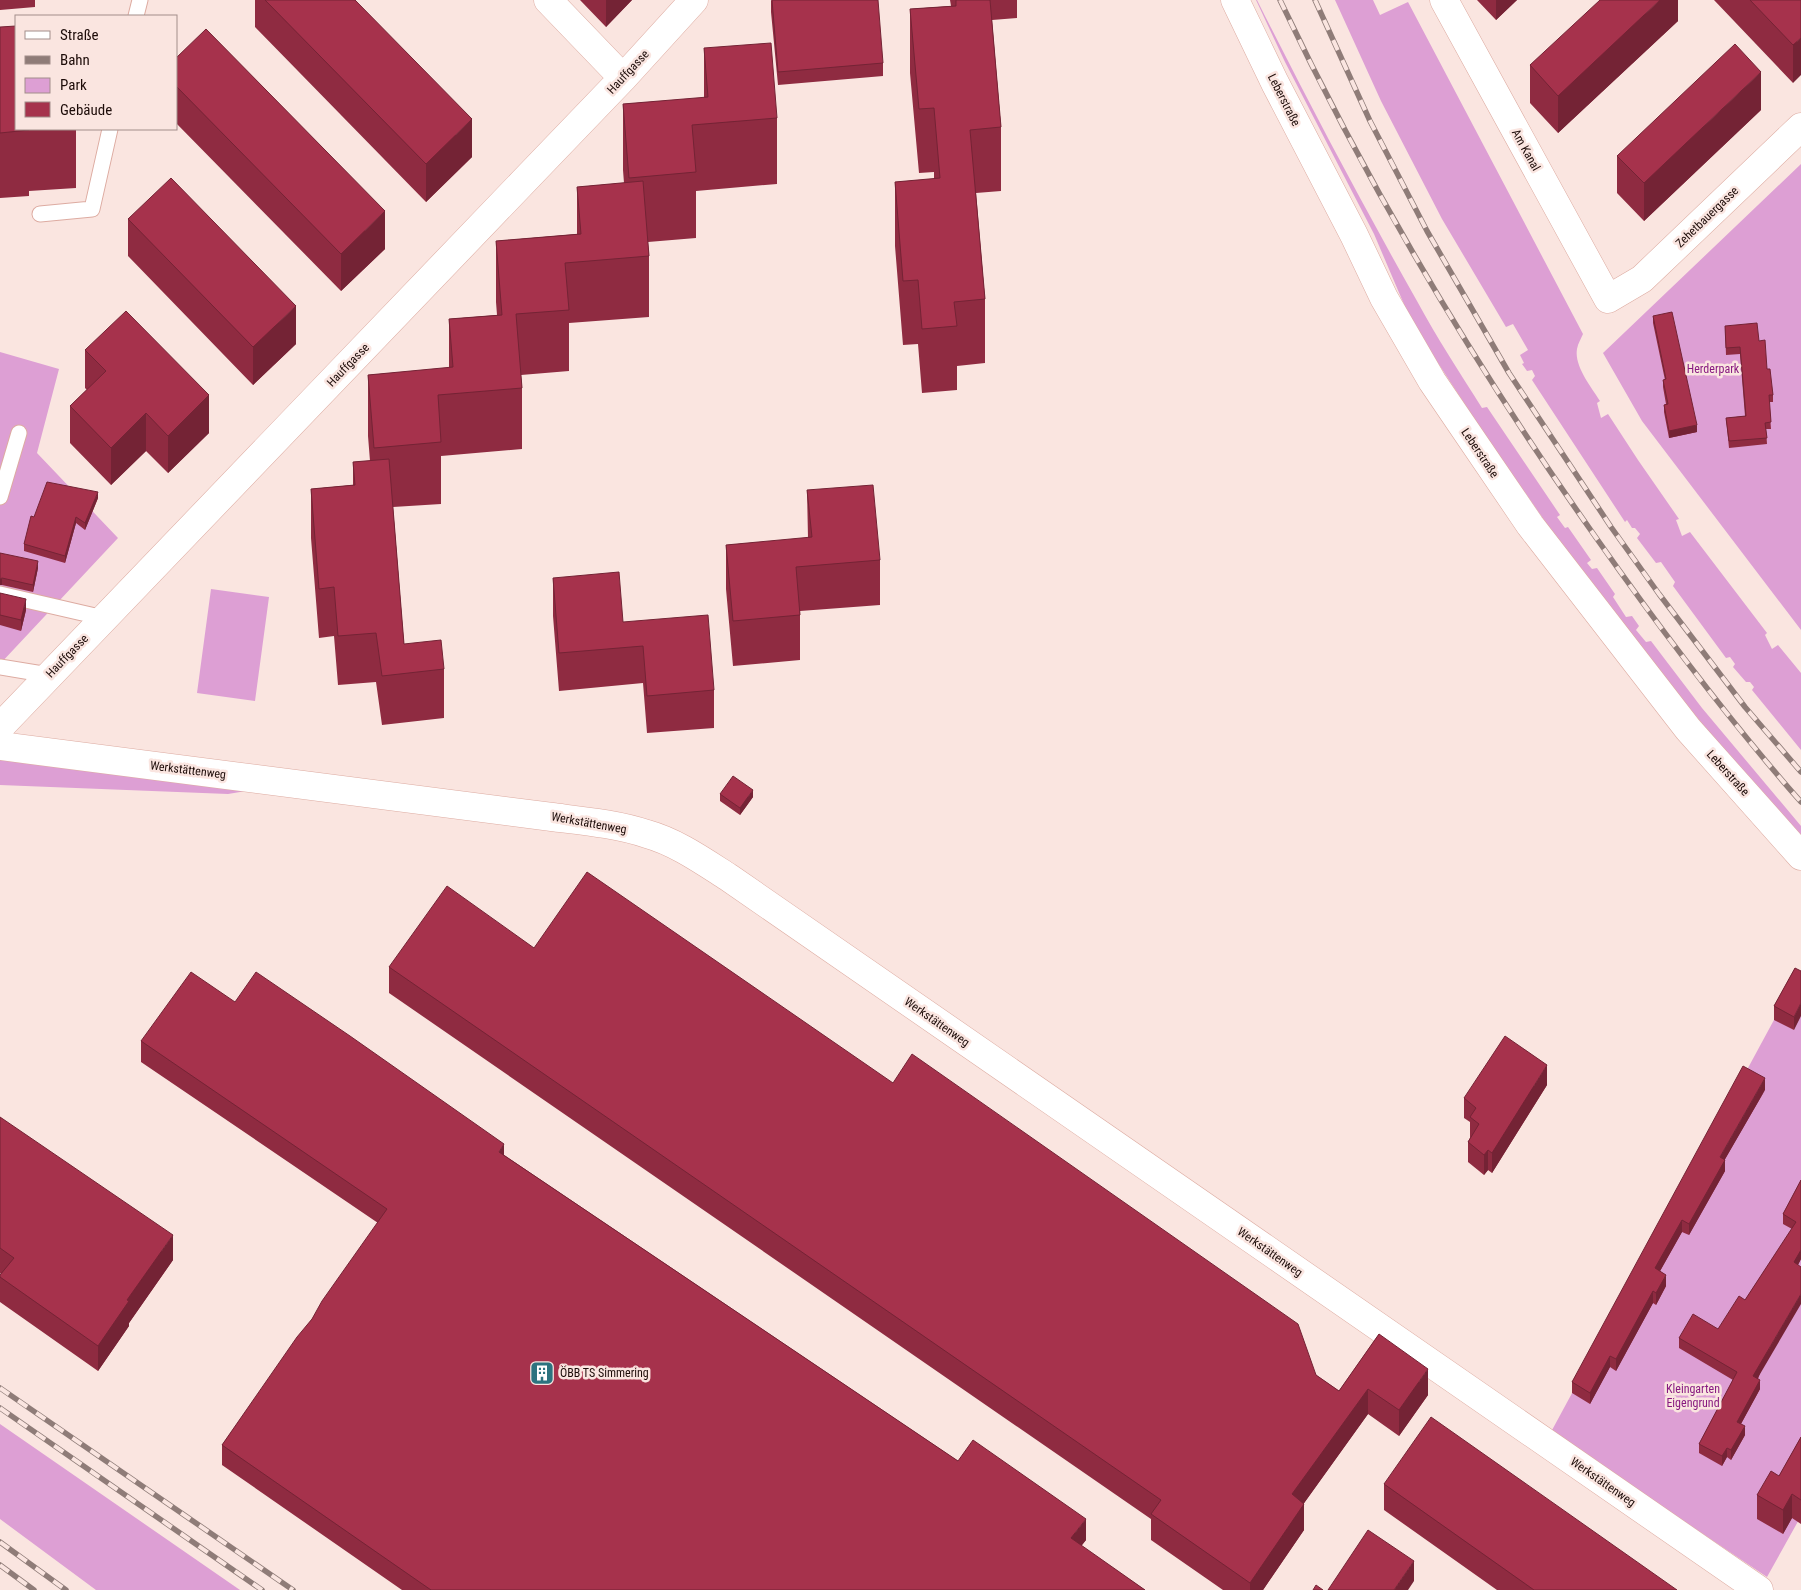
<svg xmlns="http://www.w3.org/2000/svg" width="1801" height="1590" viewBox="0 0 1801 1590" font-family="'Roboto Condensed',sans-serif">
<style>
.green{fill:#dd9fd4}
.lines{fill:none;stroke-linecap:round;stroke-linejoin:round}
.service-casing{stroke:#ddaba1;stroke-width:17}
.minor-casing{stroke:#ddaba1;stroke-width:29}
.secondary-casing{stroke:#ddaba1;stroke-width:29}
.service{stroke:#fff;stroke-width:15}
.minor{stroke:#fff;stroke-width:28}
.secondary{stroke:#fff;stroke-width:28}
.rail-casing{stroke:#8f7c78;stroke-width:5.5}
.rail{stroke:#fae5e0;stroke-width:4;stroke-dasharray:11;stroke-linecap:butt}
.wall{fill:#8f2b41}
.shaded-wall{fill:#742335}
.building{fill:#a6324c;stroke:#742335}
.labels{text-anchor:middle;stroke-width:5;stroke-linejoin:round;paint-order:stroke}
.street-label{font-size:12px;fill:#1d0c09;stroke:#fae5e0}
.park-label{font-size:12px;fill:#881a80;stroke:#fae5e0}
.poi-label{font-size:12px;fill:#1d0c09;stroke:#fae5e0;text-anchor:start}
</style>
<rect width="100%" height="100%" fill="#fae5e0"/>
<!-- green -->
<path class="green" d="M1256,0H1257C1308,102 1361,202 1417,301C1437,338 1460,373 1482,408L1487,407L1560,515L1557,517L1565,528L1568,527L1591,560L1587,563L1592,569L1597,568L1615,594L1613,597L1626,617L1632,616L1639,626L1636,630L1646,642L1651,641L1702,708L1801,826V838L1716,741L1625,628L1551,530L1481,429L1436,360L1406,309L1374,234L1285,62Z
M1335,0H1373L1380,15L1408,2L1583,334C1581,339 1578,343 1577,349C1574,366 1591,387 1600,401L1597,403L1601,418L1608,414L1638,460L1679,519L1676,520L1682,536L1690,532L1767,633L1765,635L1772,649L1778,645L1801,673V750L1752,690L1754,687L1750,682H1746L1733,667L1735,664L1730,657L1726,658L1673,586L1675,582L1661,562L1656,563L1637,538L1640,534L1635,528H1632L1627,520L1625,522L1532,380L1535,376L1532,370L1527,371L1522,364L1524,363L1520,355L1528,350L1513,324L1506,327L1442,219L1381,101Z
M1801,164V630L1642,421L1603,353Z
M0,352L59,369L37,453L118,538L0,664Z
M211,589L269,597L255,701L197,693Z
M0,759L246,791L228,794L0,785Z
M1801,970V1516L1767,1577L1551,1432Z
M0,1424L240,1590H96L0,1519Z"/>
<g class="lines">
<!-- service casing -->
<g class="service-casing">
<path id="service" d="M136,16L140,0
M40,214L92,209L110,129
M0,497L19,433
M0,594L104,618
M0,667L49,675"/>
</g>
<!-- minor casing -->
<g class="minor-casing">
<path id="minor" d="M548,0L623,78
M1444,0L1608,299L1642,279L1801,127
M0,727L524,181L623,78L694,0
M0,746L552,817C584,821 617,824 647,834C676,842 703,861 728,877L1759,1590"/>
</g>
<!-- secondary casing -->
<g class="secondary-casing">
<path id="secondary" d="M1235,0L1275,83L1354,235L1384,298L1432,381L1466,431L1530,525L1688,729L1801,856"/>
</g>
<!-- service -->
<use href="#service" class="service"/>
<!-- minor -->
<use href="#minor" class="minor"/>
<!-- secondary -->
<use href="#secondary" class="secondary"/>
<!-- rail casing -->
<g class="rail-casing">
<path id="rail" d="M1280,0C1370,190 1476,368 1597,539C1661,630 1728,719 1801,802
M1315,0L1370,121L1427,231L1509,373L1611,527L1659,594L1745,707L1801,772
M0,1388L293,1590
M0,1408L262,1590
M0,1542L66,1590
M0,1565L34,1590"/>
</g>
<!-- rail -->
<use href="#rail" class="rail"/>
</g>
<!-- wall -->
<path class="wall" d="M0,0H35V7L0,10Z
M255,0H355L472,157L426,202L255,27Z
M580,0H632L606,27Z
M771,0L883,63V76L778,85L771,12Z
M950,0H1017V18L992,20L1001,127V191L976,193L985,299V363L957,366V390L922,393L918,344L903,345L895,246V182L934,179V172L919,173L910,73V9L951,6Z
M1477,0H1517L1496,20Z
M1678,0V21L1558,133L1530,103V65Z
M1714,0H1801L1793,83Z
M0,27L16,129H76V188L29,191V196L0,198Z
M704,48L777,118V184L696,191V238L648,242L649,256V317L569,323V371L521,375L522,388V449L441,456V504L393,507L404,644L444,669V718L382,725L376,682L338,685L334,636L319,638L311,538V489L353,485V462L370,461L368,436V375L449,368V319L497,315L496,302V241L577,234V187L624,183L623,170V104L704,98Z
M176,58L385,249L341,291L176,123Z
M1761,110L1644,221L1617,193V156Z
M128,219L296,344L253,385L128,256Z
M1653,316L1697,432L1669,438L1664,412V405L1666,404L1663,387V380H1665L1653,323Z
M1725,326L1759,341L1767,369L1773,395V402H1769L1771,429H1766L1767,444L1729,448L1726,418L1745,416L1740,354L1726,355Z
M85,350L209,433L168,473L146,451L111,485L70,443V406L87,390L85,388Z
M807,490L880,560V605L800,611V660L733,666L726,589V545L808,538Z
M98,498L85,530L76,523L65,563L24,551V544L34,517Z
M0,553L38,568L33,592L2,585Z
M553,578L623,622L714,690V728L647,733L643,683L559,691L553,616Z
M0,593L26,610L21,631L0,625Z
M720,794L753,797L740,815L720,801Z
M534,948L1316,1375L1339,1391L1379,1334L1428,1395L1399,1436L1368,1414L1304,1503V1530L1263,1590H1223L1151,1540V1519L389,993V967Z
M1795,968L1794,1030L1774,1020V1006Z
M235,1002L504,1155L958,1461L1086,1540L1081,1546L1145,1590H402L222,1465V1445L312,1319L378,1223L141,1062V1041Z
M1547,1085L1492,1173L1488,1170L1484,1175L1468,1162V1142L1470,1138V1122L1464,1118V1098Z
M1765,1090L1725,1159V1171L1689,1235L1682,1232L1660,1271L1666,1286L1656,1305L1653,1303L1616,1371L1610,1367L1590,1404L1572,1393V1382Z
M0,1117L173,1260L129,1323V1326L98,1371L0,1302V1275L1,1274L0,1273Z
M1801,1180V1259L1798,1265L1758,1379L1760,1389L1741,1424L1745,1435L1731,1460L1727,1457L1722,1466L1699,1453V1444L1733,1380L1679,1348V1338L1718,1329L1745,1300L1792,1229L1783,1224V1214Z
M1801,1437V1524L1792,1518L1783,1534L1757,1519V1495L1779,1476Z
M1384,1484L1677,1590H1497L1384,1510Z"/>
<!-- shaded-wall -->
<path class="shaded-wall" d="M606,0H632L606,27Z
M1496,0H1517L1496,20Z
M1660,0H1678V21L1558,133V96Z
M1801,38V75L1793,83V45Z
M1761,72V110L1644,221V183Z
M472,119V157L426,202V164Z
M385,211V249L341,291V254Z
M296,306V344L253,385V347Z
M209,395V433L168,473V436Z
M146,413V451L111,485V448Z
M1697,425V432L1669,438V431Z
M98,492V498L85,530V523Z
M76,517V523L65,563V556Z
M38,561V568L33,592V585Z
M2,578V585H0V579Z
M26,599V610L21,631V620Z
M753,790V797L740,815V808Z
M1801,1003V1016L1794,1030V1017Z
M1547,1065V1085L1492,1173V1153Z
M1765,1078V1090L1720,1168V1157Z
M504,1144V1164L499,1152Z
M1488,1150V1170L1484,1175V1155Z
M1725,1160V1171L1689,1235V1224Z
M1682,1220V1232L1655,1280V1268Z
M173,1235V1260L129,1323V1326L98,1371V1346L127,1300Z
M1801,1250V1259L1794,1272V1262Z
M1666,1275V1286L1656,1305V1293Z
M1653,1291V1303L1616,1371V1359Z
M1801,1294V1304L1753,1386V1376Z
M1610,1356V1367L1590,1404V1393Z
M1428,1369V1395L1399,1436V1410Z
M1760,1380V1389L1737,1431V1422Z
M1368,1389V1414L1292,1520V1494Z
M1745,1426V1435L1731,1460V1450Z
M1727,1448V1457L1722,1466V1456Z
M1792,1494V1518L1783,1534V1510Z
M1304,1504V1530L1263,1590H1250V1583Z
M1086,1519V1540L1071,1559V1538Z
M1414,1561V1581L1408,1590H1394Z"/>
<!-- building -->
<path class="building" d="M265,0H355L472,119L426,164Z
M772,0H878L883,63L778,72Z
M956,0H990L1001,127L970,130L985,299L954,302L957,326L922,329L918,280L903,281L895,182L940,178L934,108L919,109L910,9L956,6Z
M1600,0H1660L1558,96L1530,65Z
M1750,0H1801V38L1793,45Z
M16,26V129H29V130L0,133V27Z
M206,29L385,211L341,254L176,86V58Z
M771,43L777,118L692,125L696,172L629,178L623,104L708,97L704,48Z
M1735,44L1761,72L1644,183L1617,156Z
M171,178L296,306L253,347L128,219Z
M643,181L649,256L565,263L569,310L516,314L522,388L438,395L441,442L374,448L368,375L453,367L449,319L502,315L496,241L581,234L577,187Z
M126,311L209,395L168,436L146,413L111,448L70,406L106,371L85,350Z
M1672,312L1697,425L1669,431L1664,405L1668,404L1663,380L1666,379L1653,316Z
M1757,323L1759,341L1765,340L1767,369H1770L1773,395H1769L1771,422L1765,423L1767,438L1729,441L1726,418L1746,416L1740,347L1726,348L1725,326Z
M389,459L404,644L441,640L444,669L382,676L376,633L338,636L334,587L319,589L311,489L355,485L353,462Z
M47,482L98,492L85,523L76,517L65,556L24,544L31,516L34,517Z
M873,485L880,560L796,567L800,615L733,621L726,545L812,537L807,490Z
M0,553L38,561L33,585L2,578L0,579Z
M619,572L623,622L708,615L714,690L647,696L643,646L559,653L553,578Z
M0,593L26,599L21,620L0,615Z
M733,776L753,790L740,808L720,794Z
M587,872L893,1083L912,1054L1298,1324L1316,1375L1339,1391L1379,1334L1428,1369L1399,1410L1368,1389L1292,1494L1304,1504L1250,1583L1151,1514L1161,1500L389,967L447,886L534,948Z
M1795,968L1801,971V1003L1794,1017L1774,1006Z
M191,972L235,1002L256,972L350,1036L504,1144L499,1152L958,1461L973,1440L1086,1519L1071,1538L1145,1590H431L222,1445L297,1337L312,1319L322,1301L387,1209L141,1041Z
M1505,1036L1547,1065L1492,1153L1488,1150L1484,1155L1468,1142L1479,1124L1470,1117L1476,1108L1464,1098Z
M1743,1066L1765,1078L1720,1157L1725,1160L1689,1224L1682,1220L1655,1268L1666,1275L1656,1293L1653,1291L1616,1359L1610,1356L1590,1393L1572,1382Z
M0,1117L173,1235L127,1300L129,1301L98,1346L0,1277V1275L14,1258L0,1248Z
M1801,1180V1250L1794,1262L1801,1267V1294L1753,1376L1760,1380L1737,1422L1745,1426L1731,1450L1727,1448L1722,1456L1699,1444L1737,1372L1679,1338L1693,1314L1718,1329L1739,1296L1745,1300L1796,1222L1783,1214Z
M1431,1417L1677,1590H1534L1384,1484Z
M1801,1437V1500L1792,1494L1783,1510L1757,1495L1771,1471L1779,1476Z
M1368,1530L1414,1561L1394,1590H1328Z
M1316,1585L1323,1590H1313Z"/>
<!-- icons -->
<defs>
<g id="building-square" transform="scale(1.25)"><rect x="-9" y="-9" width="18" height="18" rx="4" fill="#2c737f" stroke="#fae5e0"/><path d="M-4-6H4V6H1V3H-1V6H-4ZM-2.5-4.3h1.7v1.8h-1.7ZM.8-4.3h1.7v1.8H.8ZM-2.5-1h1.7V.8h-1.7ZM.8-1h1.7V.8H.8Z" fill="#fff"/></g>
</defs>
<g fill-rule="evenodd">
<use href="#building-square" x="542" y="1373"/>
</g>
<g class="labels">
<!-- street labels -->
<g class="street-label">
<text transform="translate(628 72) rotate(-47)" y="4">Hauffgasse</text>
<text transform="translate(1284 100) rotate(63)" y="4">Leberstraße</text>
<text transform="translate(1526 150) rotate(61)" y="4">Am Kanal</text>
<text transform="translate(1707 217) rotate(-44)" y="4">Zehetbauergasse</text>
<text transform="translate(348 365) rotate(-46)" y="4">Hauffgasse</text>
<text transform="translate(1480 453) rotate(56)" y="4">Leberstraße</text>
<text transform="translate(67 656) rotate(-46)" y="4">Hauffgasse</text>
<text transform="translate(188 770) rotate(7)" y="4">Werkstättenweg</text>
<text transform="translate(1728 773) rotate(48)" y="4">Leberstraße</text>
<text transform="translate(589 823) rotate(10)" y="4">Werkstättenweg</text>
<text transform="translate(937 1022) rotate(35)" y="4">Werkstättenweg</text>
<text transform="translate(1270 1252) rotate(35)" y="4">Werkstättenweg</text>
<text transform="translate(1603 1482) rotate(35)" y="4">Werkstättenweg</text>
</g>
<!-- park labels -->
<g class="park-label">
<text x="1713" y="373">Herderpark</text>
<text x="1693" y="1393">Kleingarten<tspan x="1693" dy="14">Eigengrund</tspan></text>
</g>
<!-- poi labels -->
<g class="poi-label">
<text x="560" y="1377">ÖBB TS Simmering</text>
</g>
</g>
<!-- legend -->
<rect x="15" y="15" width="162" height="115" fill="#fae5e0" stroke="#a28e8a"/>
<rect x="25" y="31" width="25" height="8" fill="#ffffff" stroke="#a28e8a"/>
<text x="60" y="40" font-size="15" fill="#1d0c09">Straße</text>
<rect x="25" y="56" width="25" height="8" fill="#8f7c78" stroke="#a28e8a"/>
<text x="60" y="65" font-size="15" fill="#1d0c09">Bahn</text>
<rect x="25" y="78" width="25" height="15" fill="#dd9fd4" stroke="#a28e8a"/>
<text x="60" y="90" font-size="15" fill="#1d0c09">Park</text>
<rect x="25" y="102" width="25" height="15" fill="#a6324c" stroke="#a28e8a"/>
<text x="60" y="115" font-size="15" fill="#1d0c09">Gebäude</text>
</svg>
